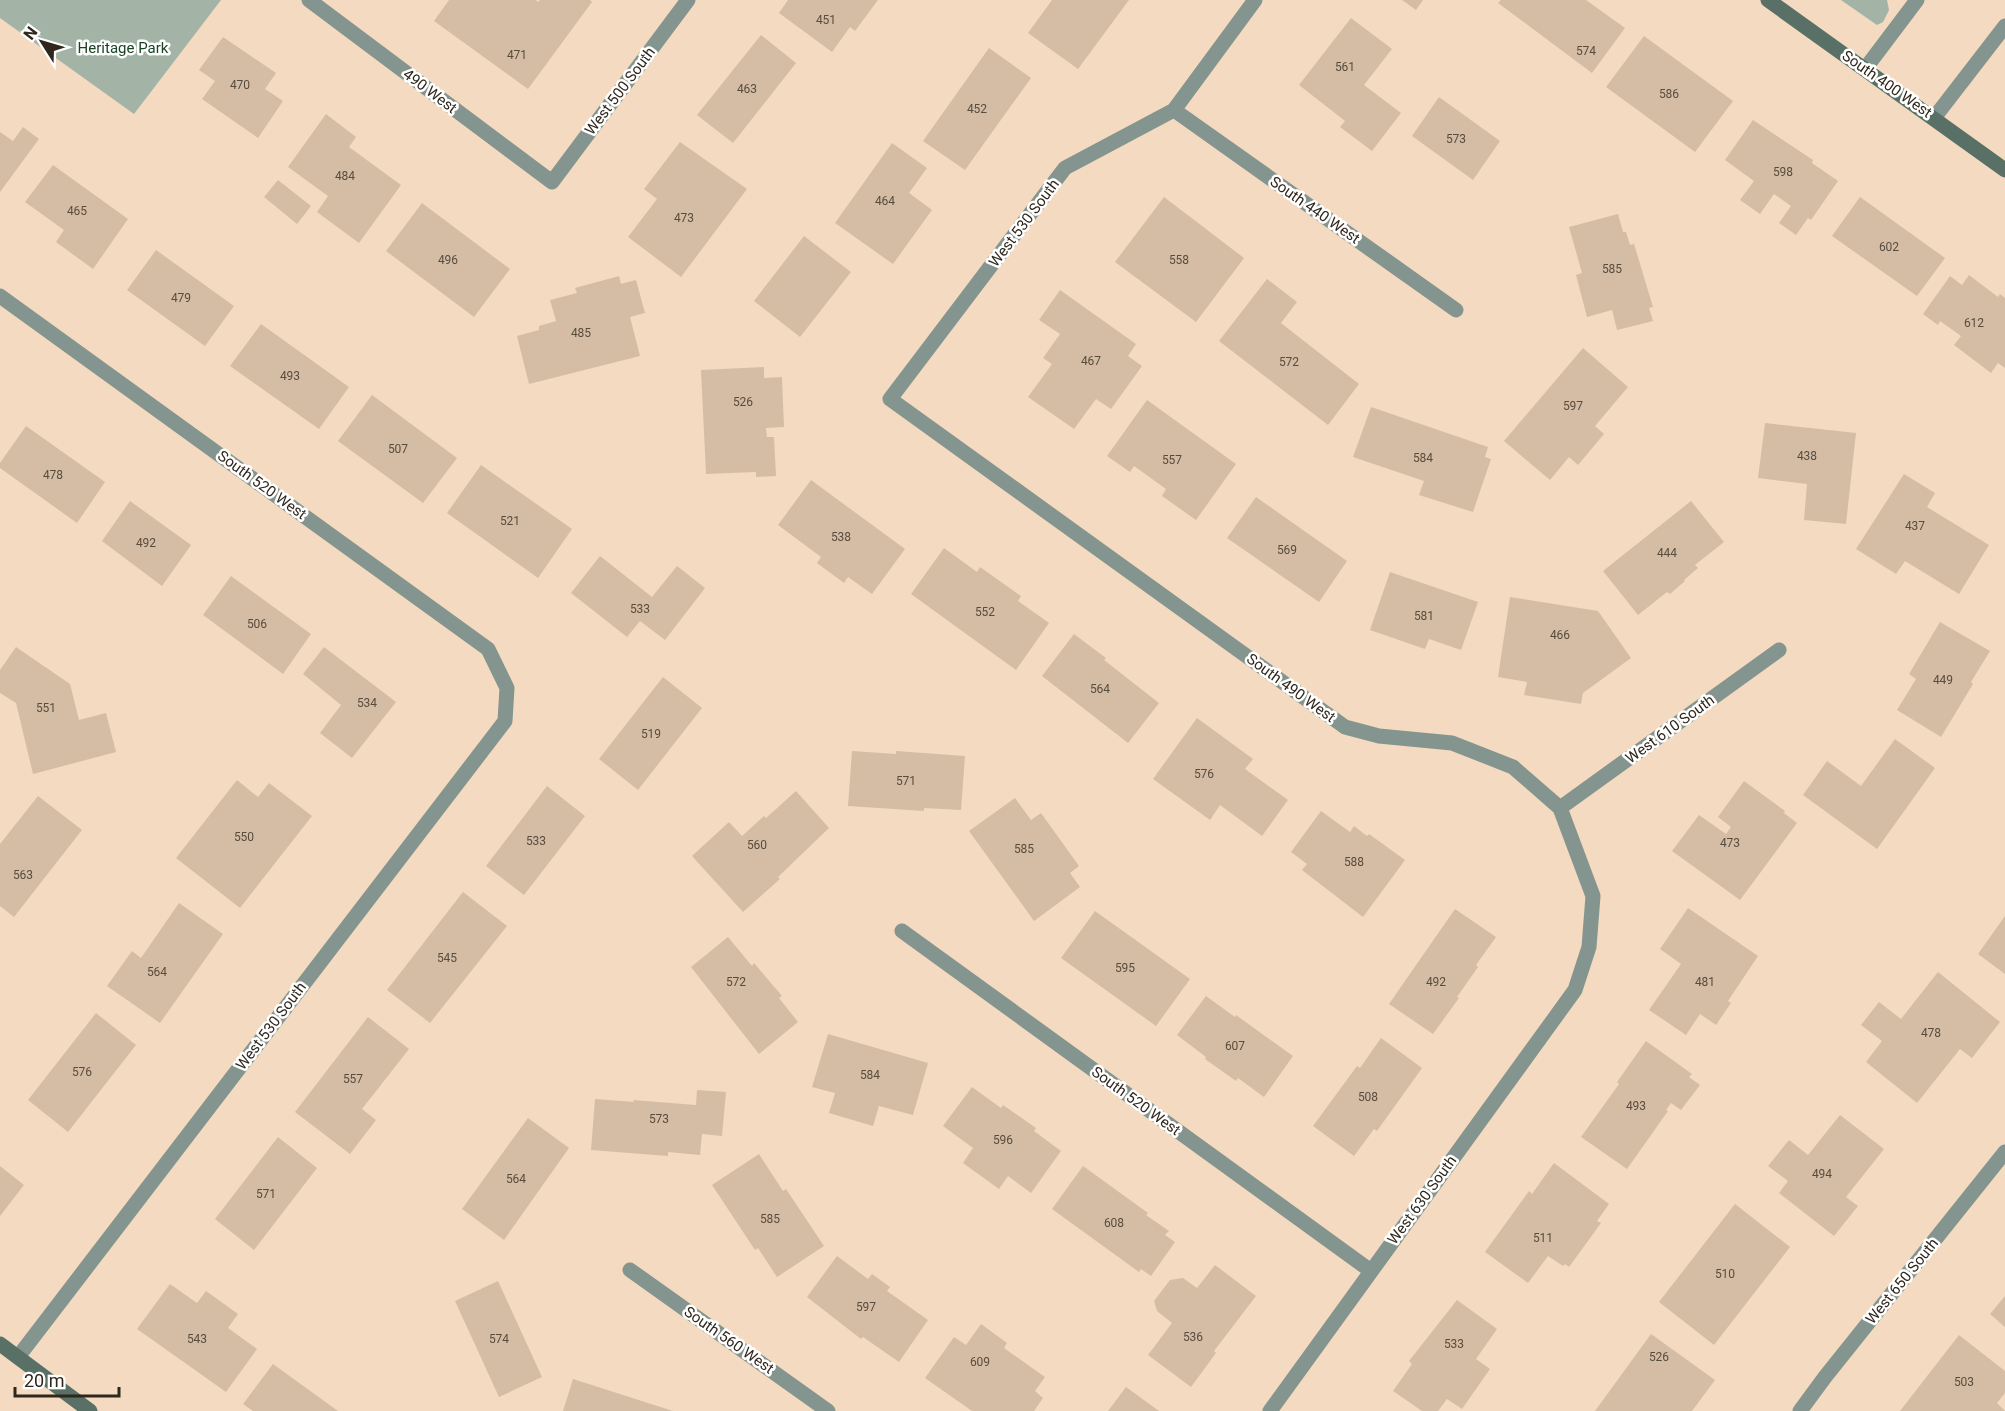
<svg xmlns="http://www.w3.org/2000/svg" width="2005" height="1411" viewBox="0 0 2005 1411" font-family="Roboto,sans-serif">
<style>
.green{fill:#a3b3a6}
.building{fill:#d5bda5}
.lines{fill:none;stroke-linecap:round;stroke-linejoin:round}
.lane{stroke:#84948e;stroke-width:15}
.street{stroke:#84948e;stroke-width:15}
.secondary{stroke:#597067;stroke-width:15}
.labels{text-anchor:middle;stroke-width:5;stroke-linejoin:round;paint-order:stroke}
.number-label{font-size:12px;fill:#584c3e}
.park-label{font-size:15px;fill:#184424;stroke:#fff}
.street-label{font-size:15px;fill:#2f261c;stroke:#fff}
</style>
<rect width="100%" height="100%" fill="#f3dac0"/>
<!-- green -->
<path class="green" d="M0,0H221L134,114L0,18Z
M1841,0H1887L1889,10L1883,22L1877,25Z"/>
<!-- building -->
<path class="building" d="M449,0H536L538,2L540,0H590L592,2L528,89L434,21Z
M788,0H878L855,31L850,27L832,52L779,13Z
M1052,0H1129L1078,69L1028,33Z
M1402,0H1423L1416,10Z
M1501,0H1586L1625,28L1592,73L1498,3Z
M1351,18L1392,49L1364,85L1401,113L1372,151L1340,127L1345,121L1299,85Z
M761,35L796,63L733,143L697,115Z
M1644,36L1733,101L1695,152L1606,87Z
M223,37L276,73L265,89L283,101L258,138L202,99L215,81L199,70Z
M989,48L1031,78L965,170L923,141Z
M1439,97L1500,141L1473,180L1412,136Z
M326,114L356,137L349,147L401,185L359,243L317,212L328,196L288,167Z
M1753,120L1813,160L1812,163L1838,181L1811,220L1808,218L1796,235L1779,223L1791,206L1774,194L1760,214L1740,200L1754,181L1725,160Z
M23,127L39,139L0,192V132L13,141Z
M680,142L747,189L681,277L628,237L657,199L644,189Z
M892,143L927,168L909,193L932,210L893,264L835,223Z
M53,165L128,219L93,269L56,242L64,230L25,202Z
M278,180L311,206L297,224L264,197Z
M1164,197L1244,258L1196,322L1115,262Z
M1860,197L1945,258L1917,296L1832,236Z
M422,203L510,269L474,317L386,251Z
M1618,214L1623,232H1626L1630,245L1634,244L1653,307L1649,308L1653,321L1617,330L1612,310L1587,317L1576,275L1582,273L1569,227Z
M804,236L851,272L800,337L754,301Z
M156,250L234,306L205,346L127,290Z
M1969,275L1998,297L2000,294L2005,298V368L1998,363L1991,373L1954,345L1961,336L1940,321L1938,325L1923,314L1950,276L1962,285Z
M619,276L621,284L636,280L645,313L630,317L640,356L529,384L517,336L539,330V326L556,321L550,300L577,293L575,288Z
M1267,279L1297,302L1281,323L1359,384L1328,425L1219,341Z
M1060,290L1136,344L1128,356L1142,366L1111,409L1096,399L1074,429L1028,397L1052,364L1043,358L1060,334L1039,320Z
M261,324L349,387L319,429L230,366Z
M1583,348L1628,387L1595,426L1604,434L1578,465L1569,457L1550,480L1504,441Z
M764,367V378L782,377L784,427L766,428L767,437H774L776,476L756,477V472L706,474L701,370Z
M372,395L457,458L423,503L338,441Z
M1147,400L1236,464L1196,520L1162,496L1166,489L1134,466L1130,472L1107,456Z
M1371,407L1488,447L1485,457L1491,459L1473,512L1419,495L1424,481L1353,457Z
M1765,423L1856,433L1846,524L1804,520L1807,484L1758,478Z
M26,426L105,482L77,523L0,468V463Z
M481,465L572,529L538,578L447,513Z
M1904,474L1935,493L1927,507L1989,545L1959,594L1905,561L1896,574L1856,549Z
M811,480L905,549L872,594L848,577L844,583L817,563L821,557L778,525Z
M1256,497L1347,561L1319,602L1227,538Z
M130,501L191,545L162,586L102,541Z
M1691,501L1724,542L1695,565L1698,568L1684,580L1685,581L1670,594L1667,592L1638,615L1603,571Z
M944,548L977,572L980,567L1021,596L1018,601L1049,623L1016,670L911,594Z
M600,556L652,597L677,566L705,588L665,640L640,621L627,637L571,593Z
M1390,572L1478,602L1461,650L1429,639L1425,649L1370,630Z
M231,576L311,634L283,674L203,615Z
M1510,597L1598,611L1631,658L1583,693L1581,704L1524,695L1527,682L1498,677Z
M1940,622L1990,651L1971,682L1973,684L1941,737L1897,710L1916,679L1909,674Z
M1074,634L1106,658L1104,660L1159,703L1128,743L1042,676Z
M16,647L70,684L79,720L106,713L116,752L33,774L16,703L0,693V670Z
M324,647L396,702L352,758L320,733L341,705L303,674Z
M663,677L702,708L638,790L599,759Z
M1197,718L1253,759L1245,769L1288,800L1262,836L1220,805L1210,820L1153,779Z
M1895,739L1935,768L1877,849L1803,795L1827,761L1861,786Z
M852,751L896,754V751L965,756L961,810L924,808V811L848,806Z
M237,780L258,797L269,783L312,816L240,908L176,858Z
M1744,781L1785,811L1784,813L1797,823L1740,900L1672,851L1699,815L1726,834L1731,827L1718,817Z
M547,786L585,816L524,895L486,866Z
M796,791L829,828L778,877L780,879L743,912L692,856L729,822L742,836L764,816L766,818Z
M38,796L82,830L14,917L0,906V844Z
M1015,798L1031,820L1041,813L1079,866L1070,873L1080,887L1034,921L969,831Z
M1321,811L1350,832L1354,826L1367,836L1369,834L1405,860L1363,917L1302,870L1307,864L1291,852Z
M463,892L507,926L430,1023L387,990Z
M179,903L223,934L160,1023L107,986L132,951L141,958Z
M1688,908L1758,956L1728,1001L1731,1003L1716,1025L1700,1014L1686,1035L1649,1010L1681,964L1660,949Z
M1455,909L1496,937L1476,965L1478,967L1457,997L1459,998L1433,1034L1389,1004Z
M1095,911L1190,979L1156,1026L1061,958Z
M2005,916V974L1978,954Z
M728,937L752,966L754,963L782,996L779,998L798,1022L759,1054L691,967Z
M1938,972L2000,1022L1972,1058L1960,1049L1917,1103L1866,1062L1882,1041L1861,1025L1879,1002L1901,1019Z
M1206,996L1235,1017L1236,1015L1293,1056L1264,1097L1238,1078L1236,1081L1205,1059L1206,1057L1177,1035Z
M96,1013L136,1045L68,1132L28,1100Z
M368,1017L409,1049L362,1109L376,1120L350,1154L295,1112Z
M828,1034L928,1063L913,1115L879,1106L873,1126L829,1113L835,1093L812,1087Z
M1381,1038L1422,1068L1377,1131L1374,1129L1354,1156L1313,1126L1357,1066L1360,1068Z
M1646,1041L1692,1074L1689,1077L1700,1085L1681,1110L1671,1103L1666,1110L1668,1111L1627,1169L1581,1137L1619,1084L1617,1082Z
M972,1087L1001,1108L1003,1105L1036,1128L1034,1131L1061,1151L1031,1193L1008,1176L999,1189L963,1163L973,1148L943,1126Z
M697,1090L726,1092L722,1136L702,1134L700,1155L668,1152V1156L591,1150L595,1099L634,1102L633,1100L696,1105Z
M1840,1115L1884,1149L1846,1197L1858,1206L1834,1236L1779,1193L1788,1181L1768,1166L1789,1140L1808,1155Z
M528,1118L569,1148L504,1240L462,1209Z
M278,1137L317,1168L254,1250L215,1219Z
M759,1154L783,1191L786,1189L824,1246L777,1277L758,1248L755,1250L712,1185Z
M1554,1163L1609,1204L1597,1221L1601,1223L1569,1267L1565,1264L1563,1266L1548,1256L1528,1283L1485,1252L1529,1191L1532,1194Z
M0,1166L24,1185L0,1216Z
M1083,1166L1148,1213L1146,1215L1169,1231L1165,1235L1175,1242L1151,1276L1141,1269L1139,1272L1052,1209Z
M1735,1204L1790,1247L1714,1345L1659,1302Z
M837,1256L868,1279L872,1274L890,1287L887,1291L928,1320L899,1362L863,1337L861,1339L807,1297Z
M1215,1265L1256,1296L1214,1351L1216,1353L1191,1387L1148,1355L1172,1323L1157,1311L1154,1301L1170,1280L1183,1278L1197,1288Z
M498,1281L542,1377L499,1397L455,1301Z
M170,1284L197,1303L206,1291L238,1314L228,1328L257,1349L226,1392L137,1329Z
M2005,1296V1327L1990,1314Z
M1457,1300L1497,1329L1476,1359L1490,1369L1462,1409L1447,1399L1438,1411H1422L1393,1391L1412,1364L1409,1361Z
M981,1324L1007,1343L1004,1348L1045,1377L1035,1391L1043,1398L1034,1411H972L925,1378L954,1337L966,1345Z
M1651,1334L1715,1380L1692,1411H1595Z
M1959,1335L2005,1371V1393L1997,1403L2005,1411H1900Z
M273,1364L338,1411H253L243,1404Z
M573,1379L673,1411H563Z
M1126,1387L1159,1411H1108Z"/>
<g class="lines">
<!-- lane -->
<path class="lane" d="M1865,69L1917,0"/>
<!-- street -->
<path class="street" d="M309,0L552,182L688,0
M1255,0L1174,110L1065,168L890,399L1345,727L1379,736L1452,743L1513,767L1560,808L1593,896L1589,947L1575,990L1270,1411
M1174,110L1456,310
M1934,118L2005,26
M0,296L488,649L507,688L505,721L18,1357
M1560,808L1779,650
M902,931L1371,1271
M630,1270L828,1411
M1800,1411L1825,1377L2005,1152"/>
<!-- secondary -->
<path class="secondary" d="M1768,0L2005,170
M0,1344L90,1411"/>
</g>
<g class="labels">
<!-- number labels -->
<g class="number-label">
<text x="826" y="24">451</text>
<text x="1586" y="55">574</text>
<text x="517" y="59">471</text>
<text x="1345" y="71">561</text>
<text x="240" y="89">470</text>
<text x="747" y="93">463</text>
<text x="1669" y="98">586</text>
<text x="977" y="113">452</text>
<text x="1456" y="143">573</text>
<text x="1783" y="176">598</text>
<text x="345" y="180">484</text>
<text x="885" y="205">464</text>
<text x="77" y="215">465</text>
<text x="684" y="222">473</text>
<text x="1889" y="251">602</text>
<text x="448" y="264">496</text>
<text x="1179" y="264">558</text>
<text x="1612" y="273">585</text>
<text x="181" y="302">479</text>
<text x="1974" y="327">612</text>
<text x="581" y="337">485</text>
<text x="1091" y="365">467</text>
<text x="1289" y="366">572</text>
<text x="290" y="380">493</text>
<text x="743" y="406">526</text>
<text x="1573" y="410">597</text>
<text x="398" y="453">507</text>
<text x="1807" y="460">438</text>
<text x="1423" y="462">584</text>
<text x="1172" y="464">557</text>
<text x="53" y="479">478</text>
<text x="510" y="525">521</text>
<text x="1915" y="530">437</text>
<text x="841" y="541">538</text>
<text x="146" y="547">492</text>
<text x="1287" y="554">569</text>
<text x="1667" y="557">444</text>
<text x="640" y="613">533</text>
<text x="985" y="616">552</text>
<text x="1424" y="620">581</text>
<text x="257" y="628">506</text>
<text x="1560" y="639">466</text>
<text x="1943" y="684">449</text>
<text x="1100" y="693">564</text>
<text x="367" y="707">534</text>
<text x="46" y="712">551</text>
<text x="651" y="738">519</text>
<text x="1204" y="778">576</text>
<text x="906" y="785">571</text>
<text x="244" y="841">550</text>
<text x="536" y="845">533</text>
<text x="1730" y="847">473</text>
<text x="757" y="849">560</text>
<text x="1024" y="853">585</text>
<text x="1354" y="866">588</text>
<text x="23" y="879">563</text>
<text x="447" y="962">545</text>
<text x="1125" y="972">595</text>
<text x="157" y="976">564</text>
<text x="736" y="986">572</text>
<text x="1436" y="986">492</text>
<text x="1705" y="986">481</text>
<text x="1931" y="1037">478</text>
<text x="1235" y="1050">607</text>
<text x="82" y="1076">576</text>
<text x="870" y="1079">584</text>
<text x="353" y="1083">557</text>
<text x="1368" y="1101">508</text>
<text x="1636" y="1110">493</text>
<text x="659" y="1123">573</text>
<text x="1003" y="1144">596</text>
<text x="1822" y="1178">494</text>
<text x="516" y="1183">564</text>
<text x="266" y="1198">571</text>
<text x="770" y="1223">585</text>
<text x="1114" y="1227">608</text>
<text x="1543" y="1242">511</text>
<text x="1725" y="1278">510</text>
<text x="866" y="1311">597</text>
<text x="1193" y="1341">536</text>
<text x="197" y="1343">543</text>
<text x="499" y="1343">574</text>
<text x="1454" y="1348">533</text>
<text x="1659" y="1361">526</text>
<text x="980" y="1366">609</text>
<text x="1964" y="1386">503</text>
</g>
<!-- park labels -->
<g class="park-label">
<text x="123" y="53">Heritage Park</text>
</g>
<!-- street labels -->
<g class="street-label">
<text transform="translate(1887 84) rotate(35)" y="5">South 400 West</text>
<text transform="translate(430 91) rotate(37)" y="5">490 West</text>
<text transform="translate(620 91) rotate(-53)" y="5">West 500 South</text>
<text transform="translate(1315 210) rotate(35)" y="5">South 440 West</text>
<text transform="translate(1024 223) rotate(-53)" y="5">West 530 South</text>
<text transform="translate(262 485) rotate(36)" y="5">South 520 West</text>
<text transform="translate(1291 688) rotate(36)" y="5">South 490 West</text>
<text transform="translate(1670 729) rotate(-36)" y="5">West 610 South</text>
<text transform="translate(271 1026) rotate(-53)" y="5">West 530 South</text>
<text transform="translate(1136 1101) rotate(36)" y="5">South 520 West</text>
<text transform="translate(1422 1200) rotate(-54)" y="5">West 630 South</text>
<text transform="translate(1902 1281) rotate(-51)" y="5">West 650 South</text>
<text transform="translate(729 1340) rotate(35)" y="5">South 560 West</text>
</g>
</g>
<!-- north arrow -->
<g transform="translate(42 42) rotate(307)" stroke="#ffffff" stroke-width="4.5" paint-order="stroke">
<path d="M0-4.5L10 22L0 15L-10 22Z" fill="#2f261c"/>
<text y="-9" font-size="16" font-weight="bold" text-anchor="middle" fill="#2f261c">N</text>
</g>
<!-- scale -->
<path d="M15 1387v9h104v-9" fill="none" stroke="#2f261c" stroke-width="3"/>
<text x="24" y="1387" font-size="18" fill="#2f261c" stroke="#ffffff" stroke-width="4.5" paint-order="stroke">20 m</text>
</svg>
